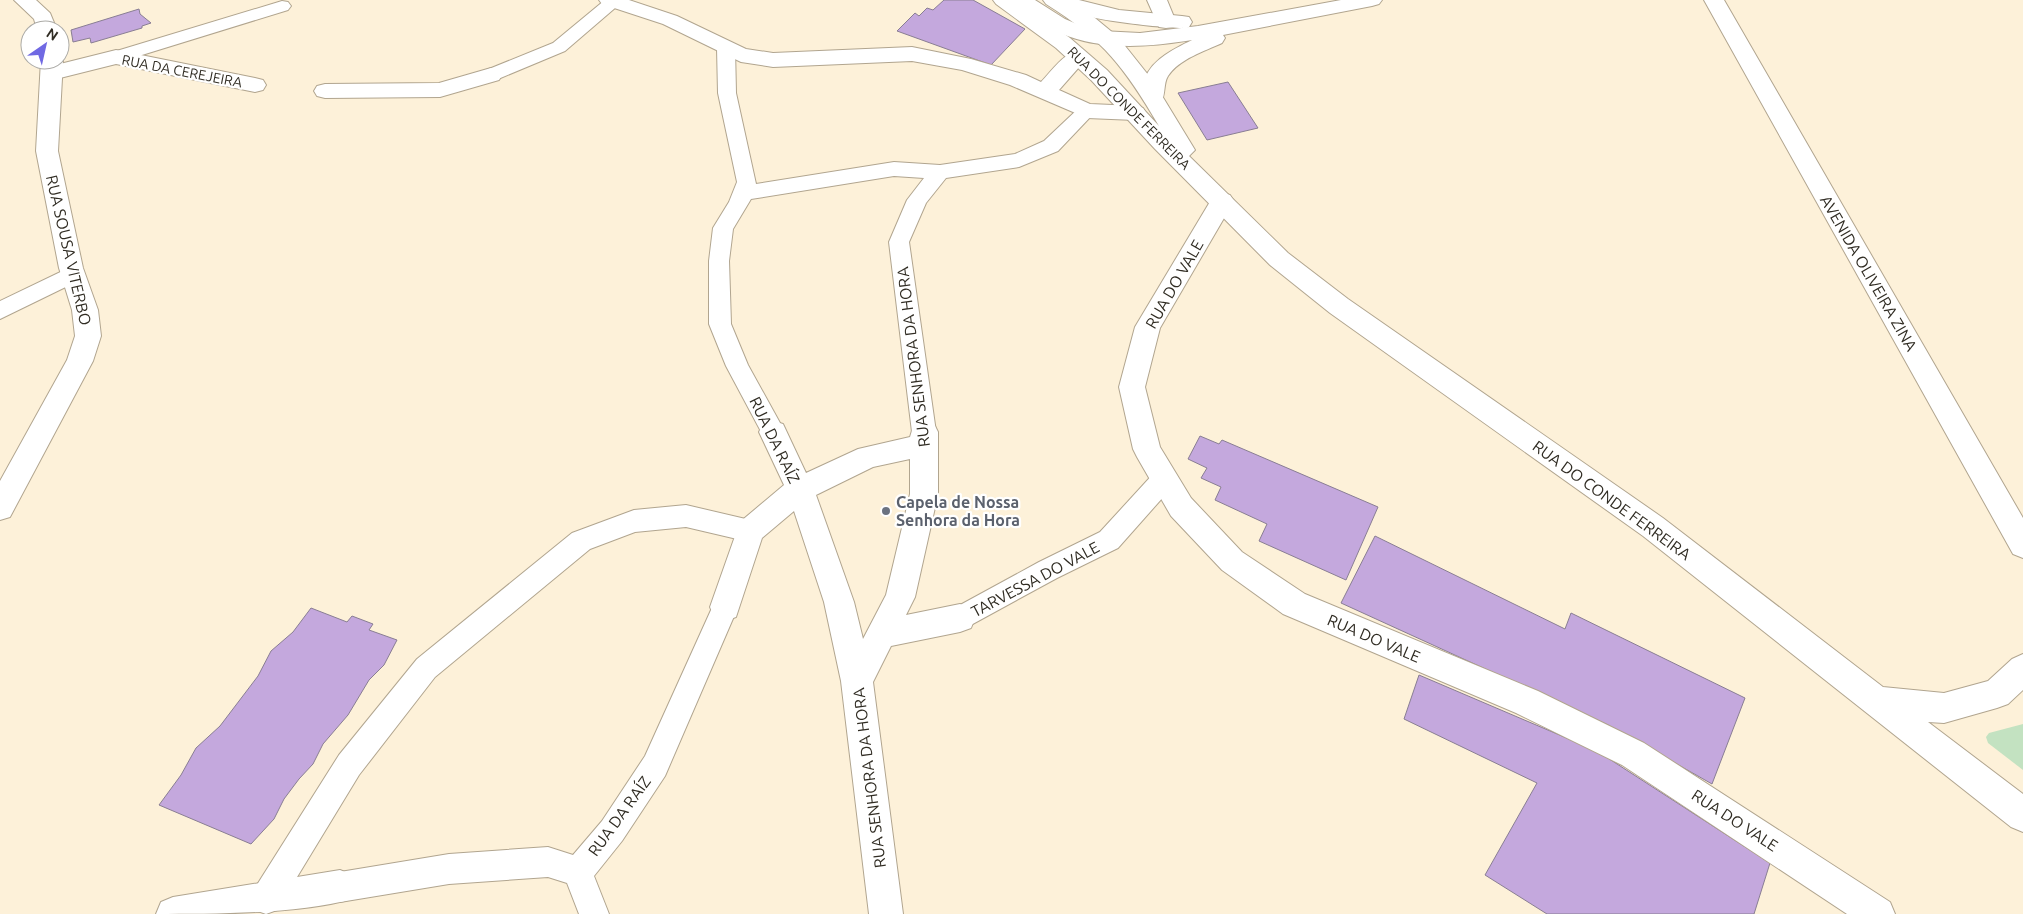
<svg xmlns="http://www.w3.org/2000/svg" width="2023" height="914" viewBox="0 0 2023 914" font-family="Ubuntu,sans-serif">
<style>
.green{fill:#c3e2c1}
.building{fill:#c4a8dd;stroke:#897e93}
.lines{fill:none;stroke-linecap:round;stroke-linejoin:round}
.lane-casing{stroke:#b1a58f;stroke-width:2}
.street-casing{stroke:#b1a58f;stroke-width:2}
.secondary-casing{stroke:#b1a58f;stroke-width:2}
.primary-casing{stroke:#b1a58f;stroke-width:2}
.lane{fill:#fff;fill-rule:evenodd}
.street{fill:#fff;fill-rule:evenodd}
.secondary{fill:#fff;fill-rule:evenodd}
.primary{fill:#fff;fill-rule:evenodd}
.worship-dot{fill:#6b7280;stroke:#fff;stroke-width:2}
.labels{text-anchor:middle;stroke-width:4.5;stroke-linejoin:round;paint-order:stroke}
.far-street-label{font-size:14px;fill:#302c23;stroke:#fff}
.street-label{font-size:16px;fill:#302c23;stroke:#fff}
.worship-label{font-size:16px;font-weight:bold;fill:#5b616d;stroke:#fff;text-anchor:start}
</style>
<rect width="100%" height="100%" fill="#fdf1d9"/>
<!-- green -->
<path class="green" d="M2023,724V770L1988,743L1986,737L1989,733Z"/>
<!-- building -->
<path class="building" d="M944,0H973L1025,29L991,65L897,31L915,13L919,16L927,8L933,10Z
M139,9L140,14L151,23L142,26V28L91,43L90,38L73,42L71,30Z
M1228,82L1258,128L1207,140L1178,93Z
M1200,436L1219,444L1222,440L1378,507L1346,580L1259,541L1267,524L1215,500L1221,487L1201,478L1207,468L1188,459Z
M1375,536L1565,629L1571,613L1745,698L1712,784L1608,725L1341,603Z
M311,608L347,622L352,616L373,624L369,630L397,640L384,665L369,680L348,715L323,744L313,764L299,779L284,799L274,819L251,844L159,805L181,775L196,748L220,726L258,676L271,651L293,632Z
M1419,675L1597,751L1770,863L1754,914H1547L1485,875L1537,783L1404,719Z"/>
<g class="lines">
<!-- lane casing -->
<g class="lane-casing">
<path id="lane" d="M605,0H620L622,2L565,51L498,79L491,81L484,79L482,75L484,71L553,43Z
M282,1L288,2L291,6L288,10L116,63L110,61L107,57L110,53Z
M726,42L732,44L735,48L736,93L756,184L894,162L940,165L1015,154L1044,141L1080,107L1087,105L1094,107L1096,111L1058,151L1019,167L946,178L926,203L909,242L936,432L932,439L924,442L916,439L912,432L889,242L907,200L924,178L894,176L751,199L733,229L729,261L731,324L748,365L785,432L781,439L773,442L765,439L726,366L709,324V261L713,228L729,202L737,182L718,93L717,48L720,44Z
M73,266L80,268L84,274L80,280L0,319V301Z
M1164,469L1173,472L1176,479L1173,486L1118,548L1057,578L969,626L960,630L951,626L947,618L951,610L1039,562L1100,532L1155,472Z
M686,505L750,520L759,523L762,531L759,539L750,542L686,527L635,532L590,549L435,677L359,775L277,910L266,914L255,910L251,899L255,888L339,755L417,659L572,533L634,510Z
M725,595L734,599L738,607L665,776L622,841L594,876L609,914H579L567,883L548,877L449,884L340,902L329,898L325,887L329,876L340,872L449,854L548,847L573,855L602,821L645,756L716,599Z"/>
</g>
<!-- street casing -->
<g class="street-casing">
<path id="street" d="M599,0H629L677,16L746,49L773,53L912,47L971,59L1026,75L1041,82C1053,70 1067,47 1085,52L1088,57L1059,90L1090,104L1135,106L1143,108L1146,113L1143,118L1135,120L1087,118L1010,85L962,70L912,61L773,67L741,62L663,24L602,4Z
M1147,0H1167L1176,22L1173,27L1166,28L1159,27Z
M116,50L255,78L263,80L266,85L263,90L255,92L116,64L52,80L44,78L41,73L44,68Z
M491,68L499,70L502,75L499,80L440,97L325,98L317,96L314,91L317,86L325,84L439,83Z
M1222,193L1230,195L1234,201L1160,328L1145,387L1160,447L1191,498L1242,552L1305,594L1538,691L1644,743L1890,902L1895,914H1847L1622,765L1516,713L1283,614L1222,570L1171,516L1137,457L1133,449L1119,387L1135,327L1214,195Z
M773,421L783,424L806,473L858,449L910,437L914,424L924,421L934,424L938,432V494L915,597L906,615L960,604L971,608L975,618L971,628L960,632L891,646L873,682L903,914H869L841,681L824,602L794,511L762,538L736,617L725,621L714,617L710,607L740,522L784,485L759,432L763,424ZM910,459V494L886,595L863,639L854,602L816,495L873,467Z
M340,870L352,875L357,887L352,899C299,914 214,914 156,914L161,902L173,897Z"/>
</g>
<!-- secondary casing -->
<g class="secondary-casing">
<path id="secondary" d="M14,0H36L50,13L57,30H37L34,19Z
M1011,0H1035L1065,19L1084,27L1101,31L1140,33L1198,26L1341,0H1382L1379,4L1372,6L1223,35L1225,38L1222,43C1205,51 1179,59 1168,76C1163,84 1166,94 1161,102L1153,104L1145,102C1142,97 1143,93 1143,87C1146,62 1172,50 1192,40C1149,47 1101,51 1060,33C1043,25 1029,14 1014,4Z
M1049,0H1079L1119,10L1182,16L1189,17L1192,22L1189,27L1182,28C1158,27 1062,19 1049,0Z
M1704,0H1724L2023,518V558L2013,554Z
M60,56L63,60L58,151L83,268L98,310L101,336L93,361L10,517L0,520V481L67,360L75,336L72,310L59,268L36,151L41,60H60Z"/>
</g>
<!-- primary casing -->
<g class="primary-casing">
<path id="primary" d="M993,0H1016L1070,38L1107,70L1159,126C1125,68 1104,40 1046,4L1043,0H1067L1095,18L1118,37L1153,81L1195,150L1189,156L1288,253L1348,299L1663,518L1883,687L1944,693L1988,681L2012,659L2023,654V690L2008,704L1997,708L1944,723L1928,722L2023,794V832L2011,827L1643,536L1330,313L1270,265L1155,149L1091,80L1056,48L996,4Z"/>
</g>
<!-- lane -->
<use href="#lane" class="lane"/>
<!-- street -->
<use href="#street" class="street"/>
<!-- secondary -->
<use href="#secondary" class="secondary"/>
<!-- primary -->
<use href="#primary" class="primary"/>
</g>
<!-- markers -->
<circle class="worship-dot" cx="886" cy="511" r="5"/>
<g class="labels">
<!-- far-street labels -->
<g class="far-street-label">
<text transform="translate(182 71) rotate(11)" y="5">RUA DA CEREJEIRA</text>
<text transform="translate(1129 108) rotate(45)" y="5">RUA DO CONDE FERREIRA</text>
</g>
<!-- street labels -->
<g class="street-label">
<text transform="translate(69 250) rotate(77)" y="6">RUA SOUSA VITERBO</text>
<text transform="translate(1869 273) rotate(60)" y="6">AVENIDA OLIVEIRA ZINA</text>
<text transform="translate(1174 284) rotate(-60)" y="6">RUA DO VALE</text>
<text transform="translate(913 357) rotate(-97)" y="6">RUA SENHORA DA HORA</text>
<text transform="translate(775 440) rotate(64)" y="6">RUA DA RAÍZ</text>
<text transform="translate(1612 500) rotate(36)" y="6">RUA DO CONDE FERREIRA</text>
<text transform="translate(1035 579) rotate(-28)" y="6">TARVESSA DO VALE</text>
<text transform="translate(1374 638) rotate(23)" y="6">RUA DO VALE</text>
<text transform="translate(869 778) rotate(-97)" y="6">RUA SENHORA DA HORA</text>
<text transform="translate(619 816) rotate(-54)" y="6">RUA DA RAÍZ</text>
<text transform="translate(1735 820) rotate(33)" y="6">RUA DO VALE</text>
</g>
<!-- worship labels -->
<g class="worship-label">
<text x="896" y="508">Capela de Nossa<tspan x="896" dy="18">Senhora da Hora</tspan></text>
</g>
</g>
<!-- north arrow -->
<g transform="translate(45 45) rotate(34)"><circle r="24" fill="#ffffff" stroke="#acaba7"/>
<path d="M0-4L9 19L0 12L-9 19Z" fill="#7069e3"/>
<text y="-8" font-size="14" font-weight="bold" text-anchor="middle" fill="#302c23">N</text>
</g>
</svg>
